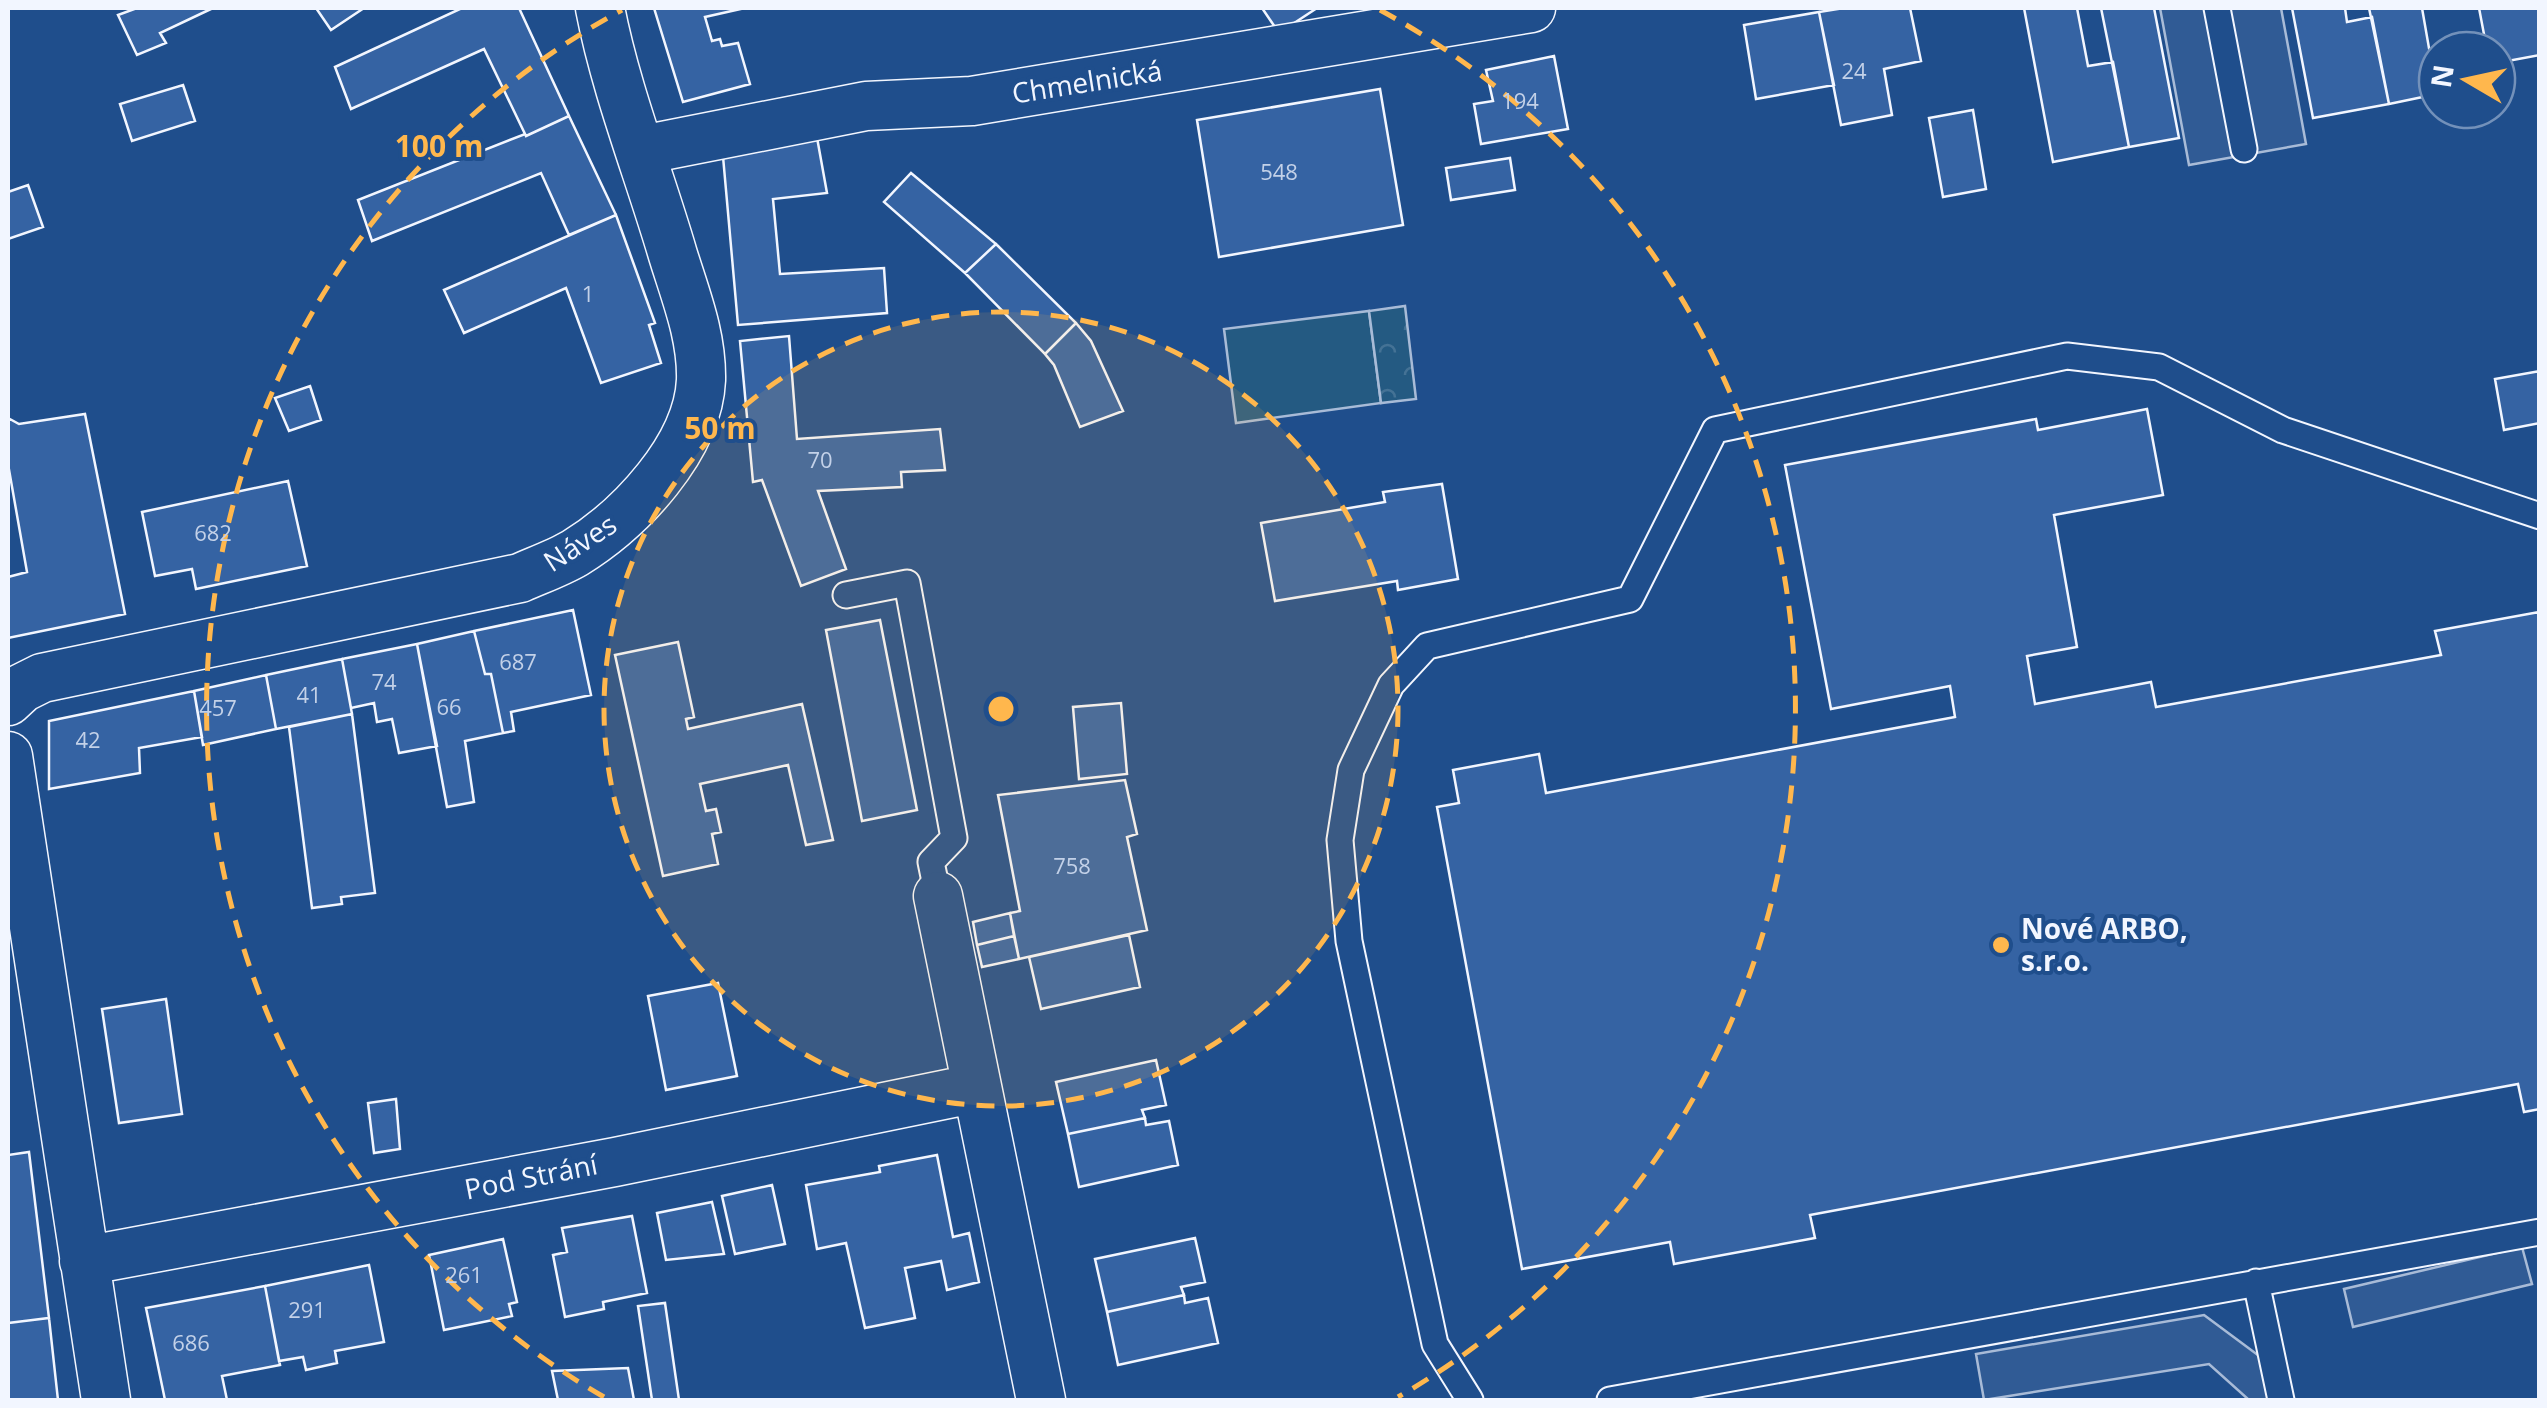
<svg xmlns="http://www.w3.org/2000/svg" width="2547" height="1408" viewBox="0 0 2547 1408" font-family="'Open Sans',sans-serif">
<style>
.green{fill:#245a82;stroke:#a8bbd7;stroke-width:2.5}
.park{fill:url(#park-crowns);stroke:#a8bbd7;stroke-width:2.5}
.parking{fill:#305b95;stroke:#a8bbd7;stroke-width:2.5}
.building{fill:#3563a3;stroke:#f2f6ff;stroke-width:2.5}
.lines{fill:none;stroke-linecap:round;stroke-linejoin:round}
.lane-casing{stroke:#f2f6ff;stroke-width:29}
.street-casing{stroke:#f2f6ff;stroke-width:51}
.lane{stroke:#1f4e8c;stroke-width:25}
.street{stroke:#1f4e8c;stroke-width:48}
.ring{fill:none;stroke:#ffb74d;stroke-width:5;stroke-dasharray:18 12}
.poi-dot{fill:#ffb74d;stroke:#1f4e8c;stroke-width:4}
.labels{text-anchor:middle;stroke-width:8;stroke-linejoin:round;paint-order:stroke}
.number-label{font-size:22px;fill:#c3d1e8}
.street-label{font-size:28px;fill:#f2f6ff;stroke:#1f4e8c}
.poi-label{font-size:28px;font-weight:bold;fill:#f2f6ff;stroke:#1f4e8c;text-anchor:start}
.centre{fill:#ffb74d;stroke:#1f4e8c;stroke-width:5}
.ring-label{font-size:30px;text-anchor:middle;font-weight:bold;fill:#ffb74d;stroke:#1f4e8c;stroke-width:8;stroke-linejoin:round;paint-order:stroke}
</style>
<defs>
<pattern id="park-crowns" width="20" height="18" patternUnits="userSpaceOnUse" patternTransform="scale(2.5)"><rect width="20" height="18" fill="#245a82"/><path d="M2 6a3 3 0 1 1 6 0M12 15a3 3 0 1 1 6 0" fill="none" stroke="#447295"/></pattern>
</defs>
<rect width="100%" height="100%" fill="#1f4e8c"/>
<!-- green -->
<path class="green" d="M1369,311L1381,403L1236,423L1224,329Z"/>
<!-- park -->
<path class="park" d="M1405,306L1416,399L1381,403L1369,311Z"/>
<!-- parking -->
<path class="parking" d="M2160,8H2281L2306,144L2189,165Z
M2522,1247L2532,1284L2353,1327L2344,1289Z
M2204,1315L2274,1367L2281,1400H2249L2209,1364L1984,1400L1976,1354Z"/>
<!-- building -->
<path class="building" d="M137,8H213L160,33L166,43L137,55L118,15Z
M316,8H364L331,30Z
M462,8H519L569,116L526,136L484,49L351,109L335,67Z
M654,8H745L705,17L712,41L720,39L722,46L738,43L750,84L683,102Z
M1262,8H1317L1279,33Z
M1844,8H1910L1921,61L1884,69L1892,115L1841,125L1819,12Z
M2024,8H2077L2088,66L2113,62L2129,147L2053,162Z
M2101,8H2154L2179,138L2129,147Z
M2292,8H2345L2347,22L2372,17L2389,104L2313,118Z
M2369,8H2422L2437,94L2389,104Z
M2479,8H2540V55L2497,63V50H2487Z
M1819,12L1834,85L1756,99L1744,25Z
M1554,56L1568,129L1481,144L1474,104L1493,101L1486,70Z
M183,85L195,121L132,141L120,104Z
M1380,89L1403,225L1219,257L1197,120Z
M1973,110L1986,189L1943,197L1929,118Z
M569,116L616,215L569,235L541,173L372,241L358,200L525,134L526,136Z
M816,132L827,193L773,199L780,274L884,268L887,313L738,325L722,145Z
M1510,158L1515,190L1451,200L1446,168Z
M911,173L996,244L965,273L884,202Z
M28,185L43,227L8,239V192Z
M616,215L655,323L649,325L661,363L601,383L566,288L464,333L444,290Z
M996,244L1076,323L1045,354L965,273Z
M1076,323L1091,341L1123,411L1080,427L1054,365L1045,354Z
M789,336L797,439L940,429L945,470L901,472L902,487L818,491L846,569L801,586L762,480L753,482L740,341Z
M2540,371V423L2504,430L2495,379Z
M310,386L321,420L289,431L275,398Z
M2147,409L2163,495L2054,515L2077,647L2027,656L2035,704L2151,682L2156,707L2441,655L2435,631L2539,612L2540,1109L2524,1112L2518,1084L1810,1215L1815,1238L1674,1264L1670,1242L1522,1269L1437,807L1459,803L1453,770L1539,754L1546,793L1955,717L1950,686L1831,709L1785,465L2036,419L2038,430Z
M85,414L125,614L8,638V577L27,572L8,464V418L19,424Z
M288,481L307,566L196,589L192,569L155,576L142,512Z
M1442,484L1458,579L1398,590L1397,581L1275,601L1261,523L1385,502L1383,492Z
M573,610L591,695L511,712L514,731L503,733L491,674H485L474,631Z
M880,620L917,810L862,821L826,630Z
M474,631L485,674H491L503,733L465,741L474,802L447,807L417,644Z
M678,642L694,717L686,719L688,729L802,704L833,840L806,845L788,765L700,784L706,811L716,809L721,832L712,834L718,864L663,876L615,655Z
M417,644L437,746L399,753L392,719L377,722L374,703L351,708L342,659Z
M342,659L352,714L276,729L266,675Z
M266,675L276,729L203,745L194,691Z
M194,691L202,737L139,748L140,773L49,789V721Z
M1121,703L1127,774L1079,779L1073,707Z
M352,714L375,893L341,897L342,904L312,908L289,727Z
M1125,780L1137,834L1127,837L1147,930L1019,959L1010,913L1020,911L998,795Z
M1010,913L1014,936L977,945L973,922Z
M1129,935L1140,987L1041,1009L1029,957Z
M1014,936L1019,959L982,967L977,945Z
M718,983L737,1076L666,1090L648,996Z
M166,999L182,1114L119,1123L102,1009Z
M1156,1060L1166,1105L1142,1110L1145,1118L1068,1134L1056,1082Z
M396,1099L400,1149L374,1153L368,1103Z
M1145,1118L1146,1125L1169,1121L1178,1165L1079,1187L1068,1134Z
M29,1152L49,1318L8,1323V1155Z
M937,1155L953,1237L969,1233L979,1282L947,1290L941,1261L905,1268L915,1318L865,1328L846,1243L817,1249L806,1185L880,1172L879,1166Z
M772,1185L785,1244L735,1254L722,1196Z
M712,1202L724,1254L666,1260L657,1213Z
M632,1216L647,1293L603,1302L604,1309L565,1317L553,1255L567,1252L562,1228Z
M1195,1238L1205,1282L1181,1287L1184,1295L1107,1312L1095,1259Z
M503,1239L517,1302L509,1304L512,1316L444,1330L429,1255Z
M369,1265L384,1342L335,1351L337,1363L306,1370L303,1357L279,1361L265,1286Z
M265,1286L280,1365L222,1376L227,1400H165L146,1308Z
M1184,1295L1185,1303L1208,1298L1218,1343L1118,1365L1107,1312Z
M665,1303L679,1400H652L638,1306Z
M49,1318L58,1400H8V1323Z
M628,1368L634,1400H558L552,1371Z"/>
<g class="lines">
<!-- lane casing -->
<g class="lane-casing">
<path id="lane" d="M2217,8L2244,149
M846,595L907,583L954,838L931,862L938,896
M2256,1282L2281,1400
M1470,1400L1435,1344L1349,941L1340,840L1351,770L1391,685L1427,646L1630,599L1715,430L2067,356L2159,367L2283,430L2540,516
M1610,1400L2540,1232"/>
</g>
<!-- street casing -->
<g class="street-casing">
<path id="street" d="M642,150L866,106L972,101L1531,8
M8,701L22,688L42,678L520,578C538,570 558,563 575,553C630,519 698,448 701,380C702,336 686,297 673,255C649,173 616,91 600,8
M8,756L106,1400
M938,896L1041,1400
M84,1261L615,1162L977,1088"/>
</g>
<!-- lane -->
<use href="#lane" class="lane"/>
<!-- street -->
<use href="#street" class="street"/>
</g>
<!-- distance rings -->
<circle cx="1001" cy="709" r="397" fill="#ffb74d" fill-opacity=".12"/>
<g class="ring">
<circle cx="1001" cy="709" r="397"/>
<path d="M604 1397A795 795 0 0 1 622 10M1380 10A795 795 0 0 1 1398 1397"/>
</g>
<!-- markers -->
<circle class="poi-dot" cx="2001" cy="945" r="10"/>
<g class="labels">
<!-- number labels -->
<g class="number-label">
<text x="1854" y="79">24</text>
<text x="1520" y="109">194</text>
<text x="1279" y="180">548</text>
<text x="588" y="302">1</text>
<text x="820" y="468">70</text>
<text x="213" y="541">682</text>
<text x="518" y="670">687</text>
<text x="384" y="690">74</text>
<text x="309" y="703">41</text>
<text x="449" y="715">66</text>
<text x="218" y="716">457</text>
<text x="88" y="748">42</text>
<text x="1072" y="874">758</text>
<text x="464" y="1283">261</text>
<text x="307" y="1318">291</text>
<text x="191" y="1351">686</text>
</g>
<!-- street labels -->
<g class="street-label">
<text transform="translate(1087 82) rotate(-9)" y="10">Chmelnická</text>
<text transform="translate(580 543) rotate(-33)" y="10">Náves</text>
<text transform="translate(531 1177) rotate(-11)" y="10">Pod Strání</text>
</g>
<!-- poi labels -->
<g class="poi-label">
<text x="2021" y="939">Nové ARBO,<tspan x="2021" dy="32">s.r.o.</tspan></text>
</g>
</g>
<circle cx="1001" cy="709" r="15" class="centre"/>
<g class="ring-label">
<text x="439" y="157">100 m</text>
<text x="720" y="439">50 m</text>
</g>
<!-- border -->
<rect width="2547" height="1408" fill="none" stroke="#f2f6ff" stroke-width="20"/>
<!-- north arrow -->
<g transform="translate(2467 80) rotate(279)"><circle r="48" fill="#1f4e8c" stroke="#7391ba" stroke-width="2.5"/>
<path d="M0-8L18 38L0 25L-18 38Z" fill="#ffb74d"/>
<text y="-15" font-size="28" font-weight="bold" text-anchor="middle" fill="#f2f6ff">N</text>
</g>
</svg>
